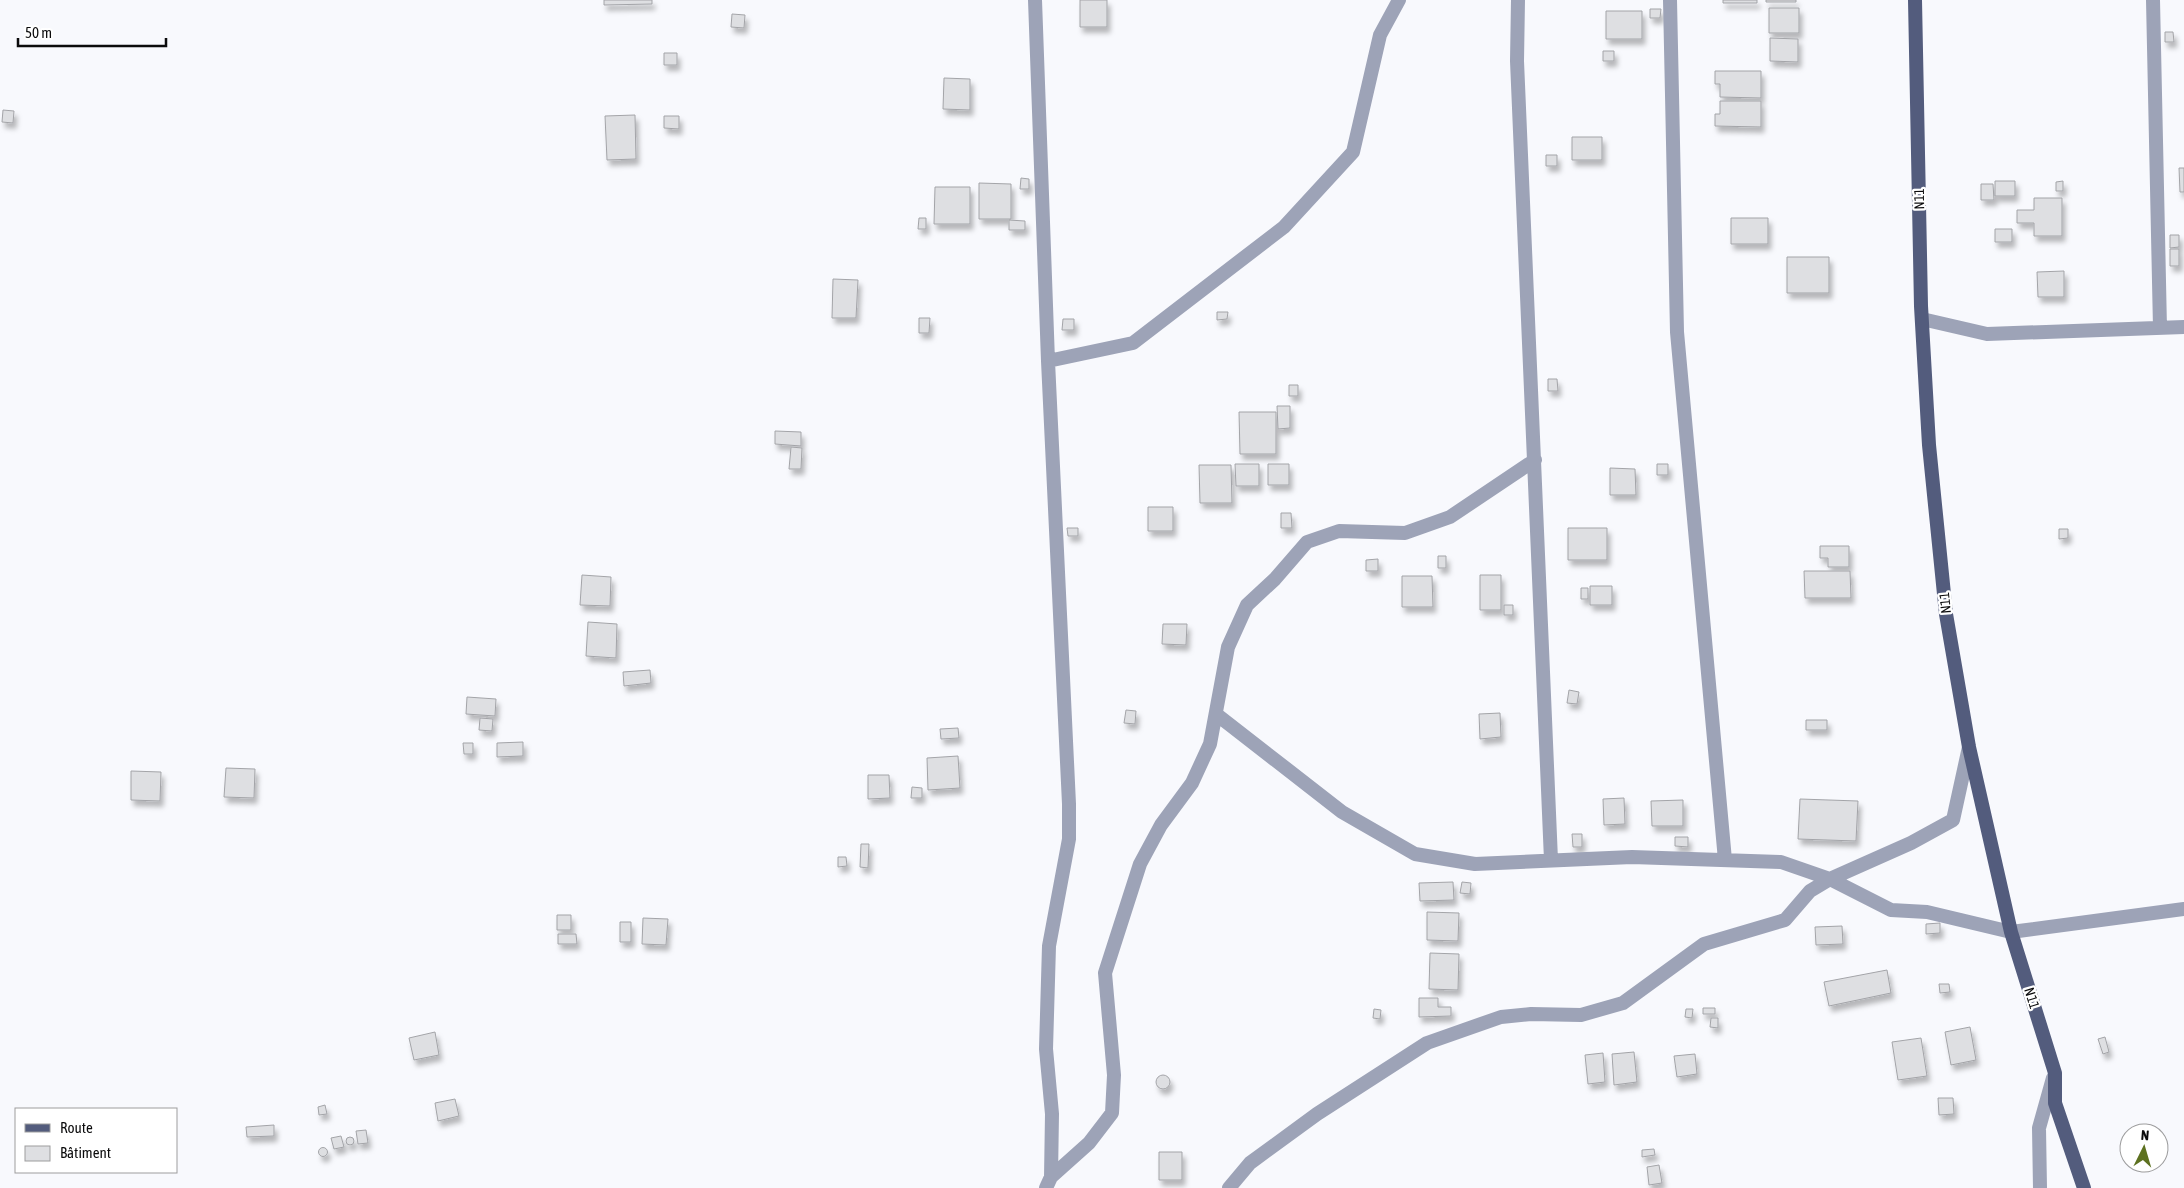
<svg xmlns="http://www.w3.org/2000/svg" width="2184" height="1188" viewBox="0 0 2184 1188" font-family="'Asap Condensed',sans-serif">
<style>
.building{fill:#dedfe2;stroke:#a3a4a8;filter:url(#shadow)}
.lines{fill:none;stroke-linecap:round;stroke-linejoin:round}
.minor{stroke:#9da3b7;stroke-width:14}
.primary{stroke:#535c7d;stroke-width:14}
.labels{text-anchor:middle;stroke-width:4.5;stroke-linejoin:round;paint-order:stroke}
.street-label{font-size:14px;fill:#0b0b0c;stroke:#fff}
</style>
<defs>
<filter id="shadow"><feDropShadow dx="3" dy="5.5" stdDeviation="2.5" flood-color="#0004"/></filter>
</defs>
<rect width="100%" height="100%" fill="#f8f9fd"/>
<!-- building -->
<path class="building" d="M604,0H652V4L604,5Z
M1080,0H1107V27H1080Z
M1723,0H1757V3H1723Z
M1766,0H1796V2H1766Z
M1769,8H1799V33H1769Z
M1650,9H1661L1660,18H1650Z
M1606,11H1642V39H1606Z
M732,14L745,15L744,28L731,27Z
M2165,32H2173L2174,42H2165Z
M1770,38L1798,39V62L1770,61Z
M1603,51H1614V61H1603Z
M664,53H677V65H664Z
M1715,71H1761V98L1720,97V84H1715Z
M944,78L970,79V110L943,109Z
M1720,101H1761V127L1715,126V114H1720Z
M3,110L14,111L13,123L2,122Z
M635,115L636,159L607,160L605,116Z
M664,116H679V129L664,128Z
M1572,137H1602V160H1572Z
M1546,155H1557V166H1546Z
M2179,168H2184V192H2180Z
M1021,178L1029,179V189H1020Z
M1995,181H2015V196H1995Z
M2063,181V191H2056V182Z
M979,183L1011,184V219H979Z
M1981,184H1993L1994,200H1981Z
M935,187H970V224H934Z
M2034,198H2062V236H2034V223H2017V210H2034Z
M919,218H926V229H918Z
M1731,218H1768V244H1731Z
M1009,220L1025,221V230H1009Z
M1995,229H2012V242H1995Z
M2170,235H2179V247L2170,248Z
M2170,249H2179V266H2170Z
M1787,257H1829V293H1787Z
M2064,271V297H2038L2037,272Z
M833,279L858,280L856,318H832Z
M1217,312H1228L1227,319L1217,320Z
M919,318H930L929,333H919Z
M1063,319H1074V330H1062Z
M1548,379H1557L1558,391H1548Z
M1289,385H1298V396H1289Z
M1277,406H1290V428L1278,429Z
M1239,412H1276V454H1240Z
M775,431L801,432V446L775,444Z
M791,447L802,448L801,469H789Z
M1235,464H1259V486H1236Z
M1268,464H1289V485H1268Z
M1657,464H1668V475H1657Z
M1199,465H1231L1232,503H1200Z
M1610,468L1635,469L1636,495H1610Z
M1148,507H1173V531H1148Z
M1281,513H1291L1292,528H1281Z
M1067,528H1078V536H1068Z
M1568,528H1607V560H1568Z
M2059,529H2068V538L2059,539Z
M1820,546H1849V567H1828V558H1820Z
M1438,556H1446V568H1438Z
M1378,559V571H1366V560Z
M1804,571H1850L1851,598H1805Z
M582,575L611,577L610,606L580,605Z
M1480,575H1501V610H1480Z
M1402,576H1432L1433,607H1402Z
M1590,586H1612V605H1590Z
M1581,588H1588V599H1581Z
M1504,605H1513V615H1504Z
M588,622L617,624L616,658L586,656Z
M1163,624H1187L1186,645L1162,644Z
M650,670L651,683L624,686L623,672Z
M1569,690L1579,692L1577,704L1567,703Z
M467,697L496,699L495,716L466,714Z
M1126,710L1136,711L1135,724L1124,723Z
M1500,713L1501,737L1480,739L1479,714Z
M480,718L493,719L492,731L479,730Z
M1806,720H1827V730H1806Z
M958,728L959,738L941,739L940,729Z
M523,742V756L497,757V743Z
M463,743H473V754H464Z
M958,756L960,788L928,790L927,758Z
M226,768L255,769L254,798L224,797Z
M131,771L161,772L160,801L131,800Z
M868,775H889L890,798L868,799Z
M912,787L922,788V798H911Z
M1624,798L1625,824L1604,825L1603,799Z
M1800,799L1858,801L1856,841L1798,839Z
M1683,800V826H1652L1651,801Z
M1572,834H1582V847H1573Z
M1675,837H1688V847L1675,846Z
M861,844H869L868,868L860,867Z
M838,857H846L847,866L838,867Z
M1453,882L1454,900L1420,901L1419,883Z
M1462,882L1471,883L1470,894L1460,893Z
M1427,912L1459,913L1458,941L1427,940Z
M557,915H571V930H557Z
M643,918L668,919L666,945L642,944Z
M620,922H631V942H620Z
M1940,923V933L1926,934V924Z
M1842,926L1843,944L1816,945L1815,927Z
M558,934H576L577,944H558Z
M1430,953L1459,954L1458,990L1429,989Z
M1887,970L1891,993L1829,1006L1824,982Z
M1939,984H1949L1950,992L1940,993Z
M1419,998H1438V1007H1451V1016L1419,1017Z
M1703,1008H1715V1014H1703Z
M1374,1009L1381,1010L1380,1019L1373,1018Z
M1686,1009H1693L1692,1018L1685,1017Z
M1711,1018H1718V1028L1710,1027Z
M1970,1027L1976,1060L1951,1065L1945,1032Z
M435,1032L439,1055L414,1060L409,1038Z
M2105,1037L2109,1052L2103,1054L2098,1039Z
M1921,1038L1927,1076L1898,1080L1892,1042Z
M1634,1052L1637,1082L1614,1085L1612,1054Z
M1603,1053L1605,1082L1588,1084L1585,1055Z
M1695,1054L1697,1074L1677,1077L1674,1056Z
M1156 1082a7 7 0 1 1 14 0a7 7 0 1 1-14 0Z
M1938,1098H1953L1954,1114L1939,1115Z
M455,1099L459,1116L438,1121L435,1103Z
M325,1105L327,1114L319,1115L318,1107Z
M274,1125V1136L247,1137L246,1127Z
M366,1130L368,1143L358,1144L356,1131Z
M341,1136L344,1147L334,1149L331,1138Z
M346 1141a4 4 0 1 1 8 0a4 4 0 1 1-8 0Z
M318.5 1152a4.5 4.5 0 1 1 9 0a4.5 4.5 0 1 1-9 0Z
M1654,1149L1655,1155L1642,1157V1150Z
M1159,1152H1182V1180H1159Z
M1659,1165L1662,1183L1649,1185L1647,1167Z"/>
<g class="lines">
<!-- minor -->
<path class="minor" d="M1035,0L1048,361L1069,804V839L1049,946L1046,1049L1052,1114L1051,1177
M1518,0L1517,61L1551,860
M1670,0L1677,332L1725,860
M2153,0L2160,328
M1922,319L1987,334L2184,327
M1048,361L1133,343L1284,227L1353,152L1380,35L1399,0
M1216,714L1342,812L1415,854L1475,864L1632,857L1781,862L1830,879L1891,910L1927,912L2011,932L2184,909
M1046,1188L1051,1177L1089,1143L1112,1113L1114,1075L1105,973L1140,864L1161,825L1192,783L1210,744L1228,647L1247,605L1275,579L1307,542L1339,531L1405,533L1450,517L1535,460
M1229,1188L1250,1163L1317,1114L1427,1043L1501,1017L1531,1014L1581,1015L1623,1003L1704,944L1785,920L1810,891L1830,879L1911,843L1953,820L1969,747
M2040,1188L2039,1128L2053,1078"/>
<!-- primary -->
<path class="primary" d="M1915,0L1921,306L1929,445L1946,614L1969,747L2011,932L2055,1073V1103L2084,1188"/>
</g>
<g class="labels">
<!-- street labels -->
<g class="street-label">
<text transform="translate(1919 199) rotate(-91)" y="5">N11</text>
<text transform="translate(1945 603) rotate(-96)" y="5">N11</text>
<text transform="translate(2032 998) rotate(73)" y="5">N11</text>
</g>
</g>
<!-- legend -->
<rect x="15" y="1108" width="162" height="65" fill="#ffffff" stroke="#9d9d9e"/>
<rect x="25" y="1124" width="25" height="8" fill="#535c7d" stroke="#9d9d9e"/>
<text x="60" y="1133" font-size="15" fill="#0b0b0c">Route</text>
<rect x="25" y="1146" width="25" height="15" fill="#dedfe2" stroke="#9d9d9e"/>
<text x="60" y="1158" font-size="15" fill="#0b0b0c">Bâtiment</text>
<!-- north arrow -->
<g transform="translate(2144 1148) rotate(5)"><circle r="24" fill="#ffffff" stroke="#9d9d9e"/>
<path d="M0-4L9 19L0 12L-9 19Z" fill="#5d7120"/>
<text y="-8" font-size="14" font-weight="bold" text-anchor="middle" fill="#0b0b0c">N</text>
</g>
<!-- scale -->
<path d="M18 38v8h148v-8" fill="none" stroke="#0b0b0c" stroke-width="2.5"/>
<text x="25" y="38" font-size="15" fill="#0b0b0c" stroke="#ffffff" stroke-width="4" paint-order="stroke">50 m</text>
</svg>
